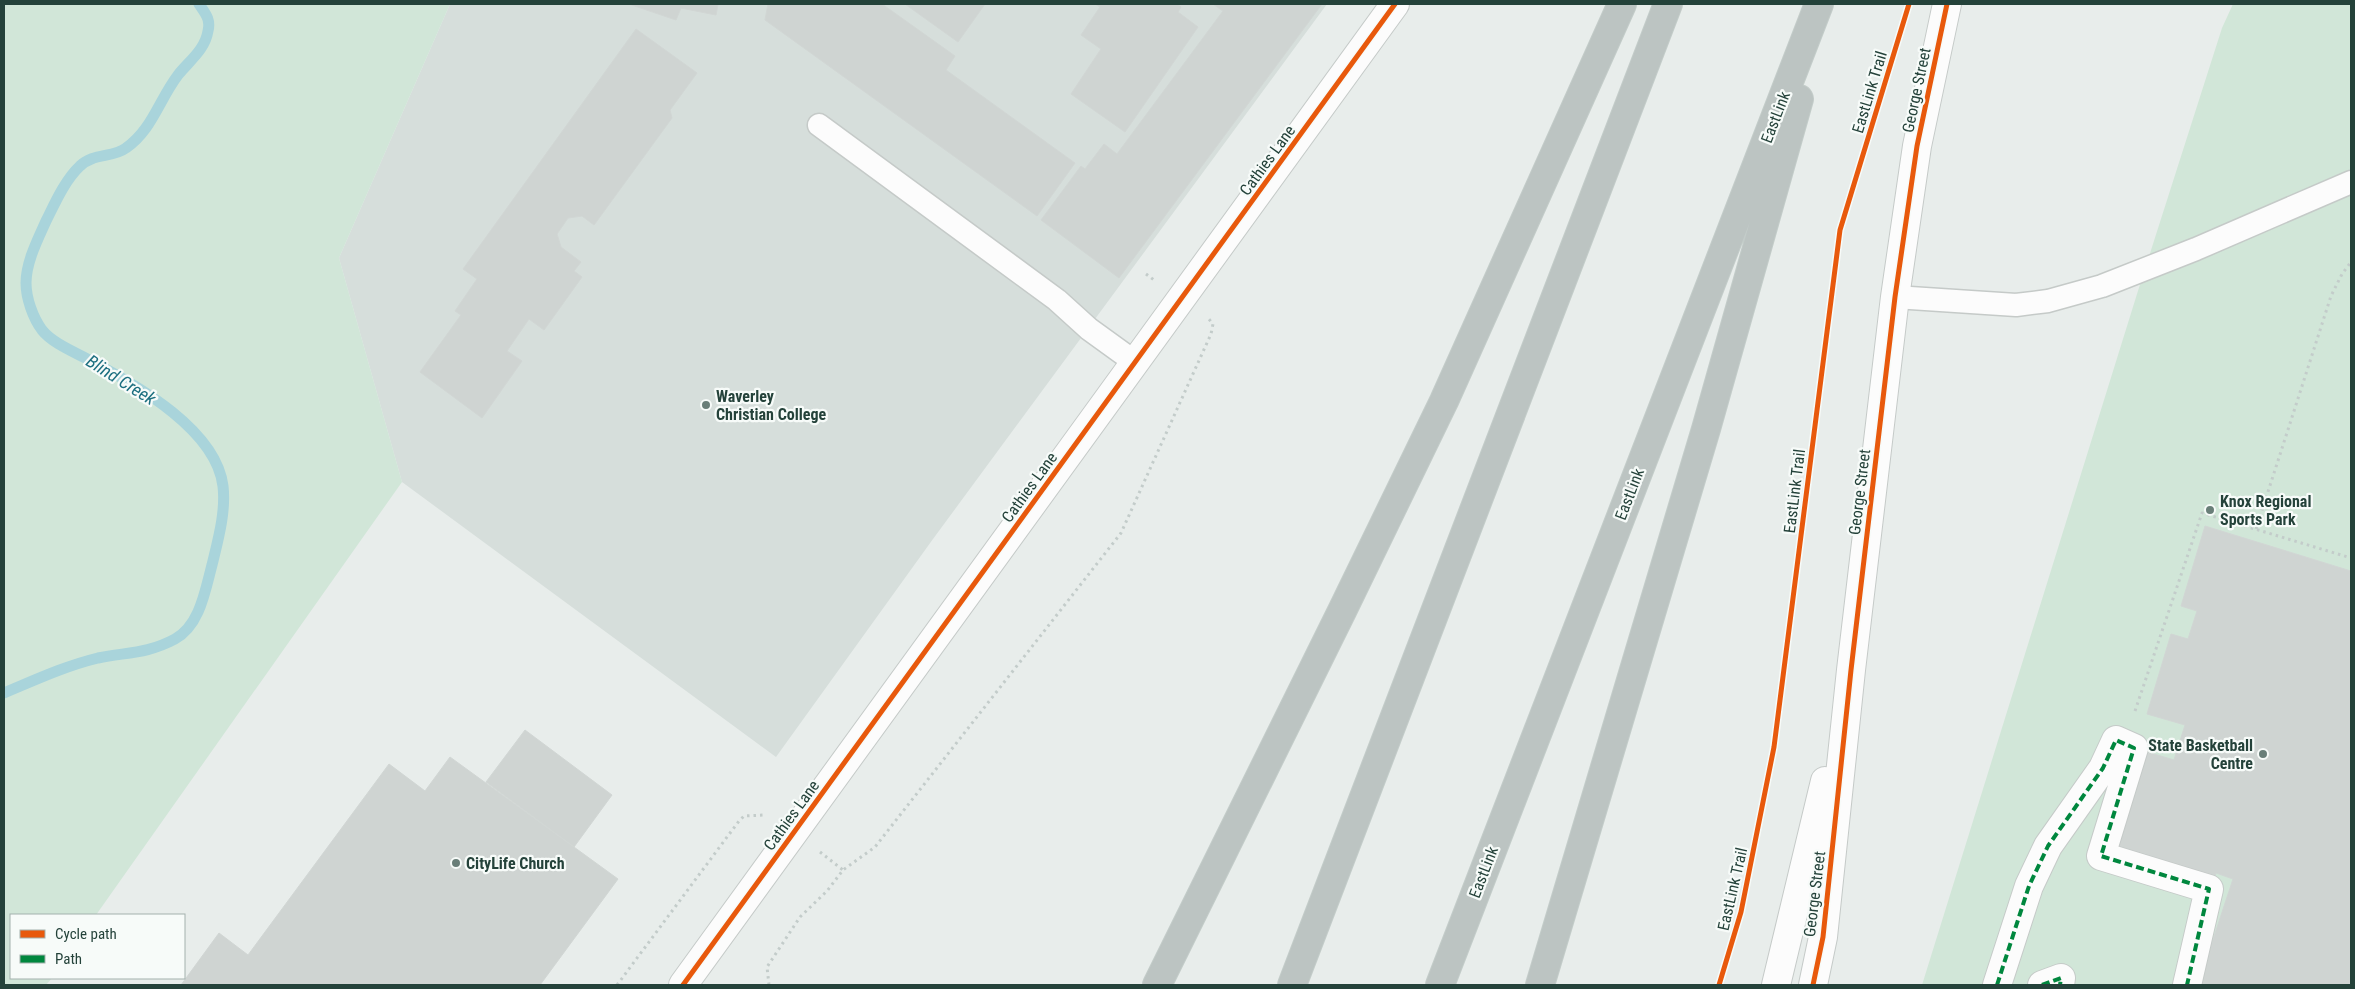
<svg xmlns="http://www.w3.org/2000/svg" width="2355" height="989" viewBox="0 0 2355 989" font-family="'Roboto Condensed',sans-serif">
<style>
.built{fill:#d6dedb}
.green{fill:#d1e6d8}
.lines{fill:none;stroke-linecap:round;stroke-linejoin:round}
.stream{stroke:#a9d4db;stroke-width:11}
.building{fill:#cfd4d2;stroke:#d1d6d4}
.service-casing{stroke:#c5cac8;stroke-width:25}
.pedestrian-casing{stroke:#c5cac8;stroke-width:30}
.minor-casing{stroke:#c5cac8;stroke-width:30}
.motorway-casing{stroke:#c3ccc9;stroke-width:30}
.path{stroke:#c3ccca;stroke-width:3;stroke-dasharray:2.5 4;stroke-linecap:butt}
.service{stroke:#fcfcfc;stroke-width:22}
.pedestrian{stroke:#fcfcfc;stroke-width:28}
.minor{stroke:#fcfcfc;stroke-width:28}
.motorway{stroke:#bcc4c2;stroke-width:28}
.quiet{stroke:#00873e;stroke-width:4;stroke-dasharray:8 4;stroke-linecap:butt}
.cycleway-casing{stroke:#f7fbf9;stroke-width:8}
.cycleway{stroke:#e8590c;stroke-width:5}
.poi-dot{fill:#697e78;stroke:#f7fbf9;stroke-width:2}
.labels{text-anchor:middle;stroke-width:4.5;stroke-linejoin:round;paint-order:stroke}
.street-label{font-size:16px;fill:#24423a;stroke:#f7fbf9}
.poi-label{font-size:16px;font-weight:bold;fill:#24423a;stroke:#f7fbf9;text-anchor:start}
.water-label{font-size:18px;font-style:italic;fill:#1c6f80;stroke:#f7fbf9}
</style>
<rect width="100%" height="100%" fill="#e8edeb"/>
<!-- built -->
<path class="built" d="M450,4H1327L933,539L776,757L402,482L339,258Z"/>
<!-- green -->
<path class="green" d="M4,4H450L339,258L402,482L96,915H11V978H52L46,985H4Z
M2233,4H2351V985H1922L2137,294L2222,28Z"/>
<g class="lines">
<!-- stream -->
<path class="stream" d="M4,693C35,680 65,666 98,658C127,652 147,654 175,639C200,625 205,591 212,565C218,540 226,512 223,486C216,430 138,386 93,362C77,353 53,344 42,330C33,318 26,298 26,283C26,262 38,239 46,221C55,203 65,180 80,166C93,153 113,158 126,148C152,130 159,100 178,75C189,61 205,50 208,31C211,19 205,13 199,4"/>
</g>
<!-- building -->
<path class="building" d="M629,4H718L716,15L681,8L676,20Z
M768,4H882L955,56L946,70L1075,163L1037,216L765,20Z
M905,4H985L958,42Z
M1095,4H1177L1181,7L1178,12L1198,27L1125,132L1071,94L1101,49L1081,35L1100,7Z
M1213,4H1322L1119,278L1041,220L1081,166L1085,169L1104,144L1117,154L1223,11Z
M636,29L697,73L670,110L672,118L594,225L582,216L568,218L557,234L561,247L581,262L574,271L582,277L544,330L529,319L507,351L522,361L482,418L420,372L461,315L455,311L477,279L463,269Z
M2205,526L2351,571V985H2198L2233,879L2216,873L2212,890L2101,856L2134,748L2174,760L2185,725L2147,714L2171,634L2188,639L2197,611L2181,606Z
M525,730L612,795L574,847L486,782Z
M450,757L618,879L540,985H181L219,933L248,955L389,764L425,791Z"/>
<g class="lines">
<!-- service casing -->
<g class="service-casing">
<path id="service" d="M819,125L1057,300L1089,329L1136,363
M1895,297L2016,305L2048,301L2102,286L2196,249L2351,182"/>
</g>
<!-- pedestrian casing -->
<g class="pedestrian-casing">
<path id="pedestrian" d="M1997,985L2029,886L2048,846L2103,768L2116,740L2134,748L2101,856L2209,889L2187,985
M2042,985L2061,978L2060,985"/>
</g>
<!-- minor casing -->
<g class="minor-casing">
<path id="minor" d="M683,985L1395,4
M1776,985L1825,781
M1813,985L1823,937L1851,670L1895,297L1917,146L1947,4"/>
</g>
<!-- motorway casing -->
<g class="motorway-casing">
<path id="motorway" d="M1157,985L1342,611L1444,401L1622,4
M1292,985L1668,4
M1440,985L1819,4
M1540,985L1706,429L1799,99"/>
</g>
<!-- path -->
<path class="path" d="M1146,274L1154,280
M2256,529L2331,296L2342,274L2351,262
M2135,711L2202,513L2351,558
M820,852L843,870
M617,985L739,821L744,816L764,815
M769,985L767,967L800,917L827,891L843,870L875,847L1121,533L1211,334L1213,324L1208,318"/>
<!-- service -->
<use href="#service" class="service"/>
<!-- pedestrian -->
<use href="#pedestrian" class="pedestrian"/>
<!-- minor -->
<use href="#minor" class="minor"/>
<!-- motorway -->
<use href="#motorway" class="motorway"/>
<!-- quiet -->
<path class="quiet" d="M1997,985L2029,886L2048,846L2103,768L2116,740L2134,748L2101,856L2209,889L2187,985
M2042,985L2061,978L2060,985"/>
<!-- cycleway casing -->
<g class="cycleway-casing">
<path id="cycleway" d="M683,985L1395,4
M1719,985L1741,912L1774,747L1840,230L1909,4
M1813,985L1823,937L1851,670L1895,297L1917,146L1947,4"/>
</g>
<!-- cycleway -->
<use href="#cycleway" class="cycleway"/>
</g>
<!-- markers -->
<g class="poi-dot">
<circle cx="706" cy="405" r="5"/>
<circle cx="2210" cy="510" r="5"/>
<circle cx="2263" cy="754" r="5"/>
<circle cx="456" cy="863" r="5"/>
</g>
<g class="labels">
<!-- street labels -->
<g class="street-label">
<text transform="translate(1916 90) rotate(-78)" y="6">George Street</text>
<text transform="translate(1869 92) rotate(-73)" y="6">EastLink Trail</text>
<text transform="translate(1775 117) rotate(-69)" y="6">EastLink</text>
<text transform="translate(1267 160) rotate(-54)" y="6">Cathies Lane</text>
<text transform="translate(1029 487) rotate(-54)" y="6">Cathies Lane</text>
<text transform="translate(1794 491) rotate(-83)" y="6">EastLink Trail</text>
<text transform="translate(1859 492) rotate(-83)" y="6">George Street</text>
<text transform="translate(1629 494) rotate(-69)" y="6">EastLink</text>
<text transform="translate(791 815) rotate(-54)" y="6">Cathies Lane</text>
<text transform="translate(1483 872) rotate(-69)" y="6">EastLink</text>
<text transform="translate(1732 889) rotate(-77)" y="6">EastLink Trail</text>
<text transform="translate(1814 894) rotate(-83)" y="6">George Street</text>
</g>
<!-- poi labels -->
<g class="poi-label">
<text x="716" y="402">Waverley<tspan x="716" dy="18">Christian College</tspan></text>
<text x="2220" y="507">Knox Regional<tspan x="2220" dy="18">Sports Park</tspan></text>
<text x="2253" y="751" text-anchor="end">State Basketball<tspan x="2253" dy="18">Centre</tspan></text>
<text x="466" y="869">CityLife Church</text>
</g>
<!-- water labels -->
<g class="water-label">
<text transform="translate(121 380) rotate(32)" y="6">Blind Creek</text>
</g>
</g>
<!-- border -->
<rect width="2355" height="989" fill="none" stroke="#24423a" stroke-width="10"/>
<!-- legend -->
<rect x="10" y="914" width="175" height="65" fill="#f7fbf9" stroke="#a3b1ad"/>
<rect x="20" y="930" width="25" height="8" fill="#e8590c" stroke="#a3b1ad"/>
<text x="55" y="939" font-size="15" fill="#24423a">Cycle path</text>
<rect x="20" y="955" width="25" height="8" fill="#00873e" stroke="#a3b1ad"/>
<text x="55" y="964" font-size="15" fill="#24423a">Path</text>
</svg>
